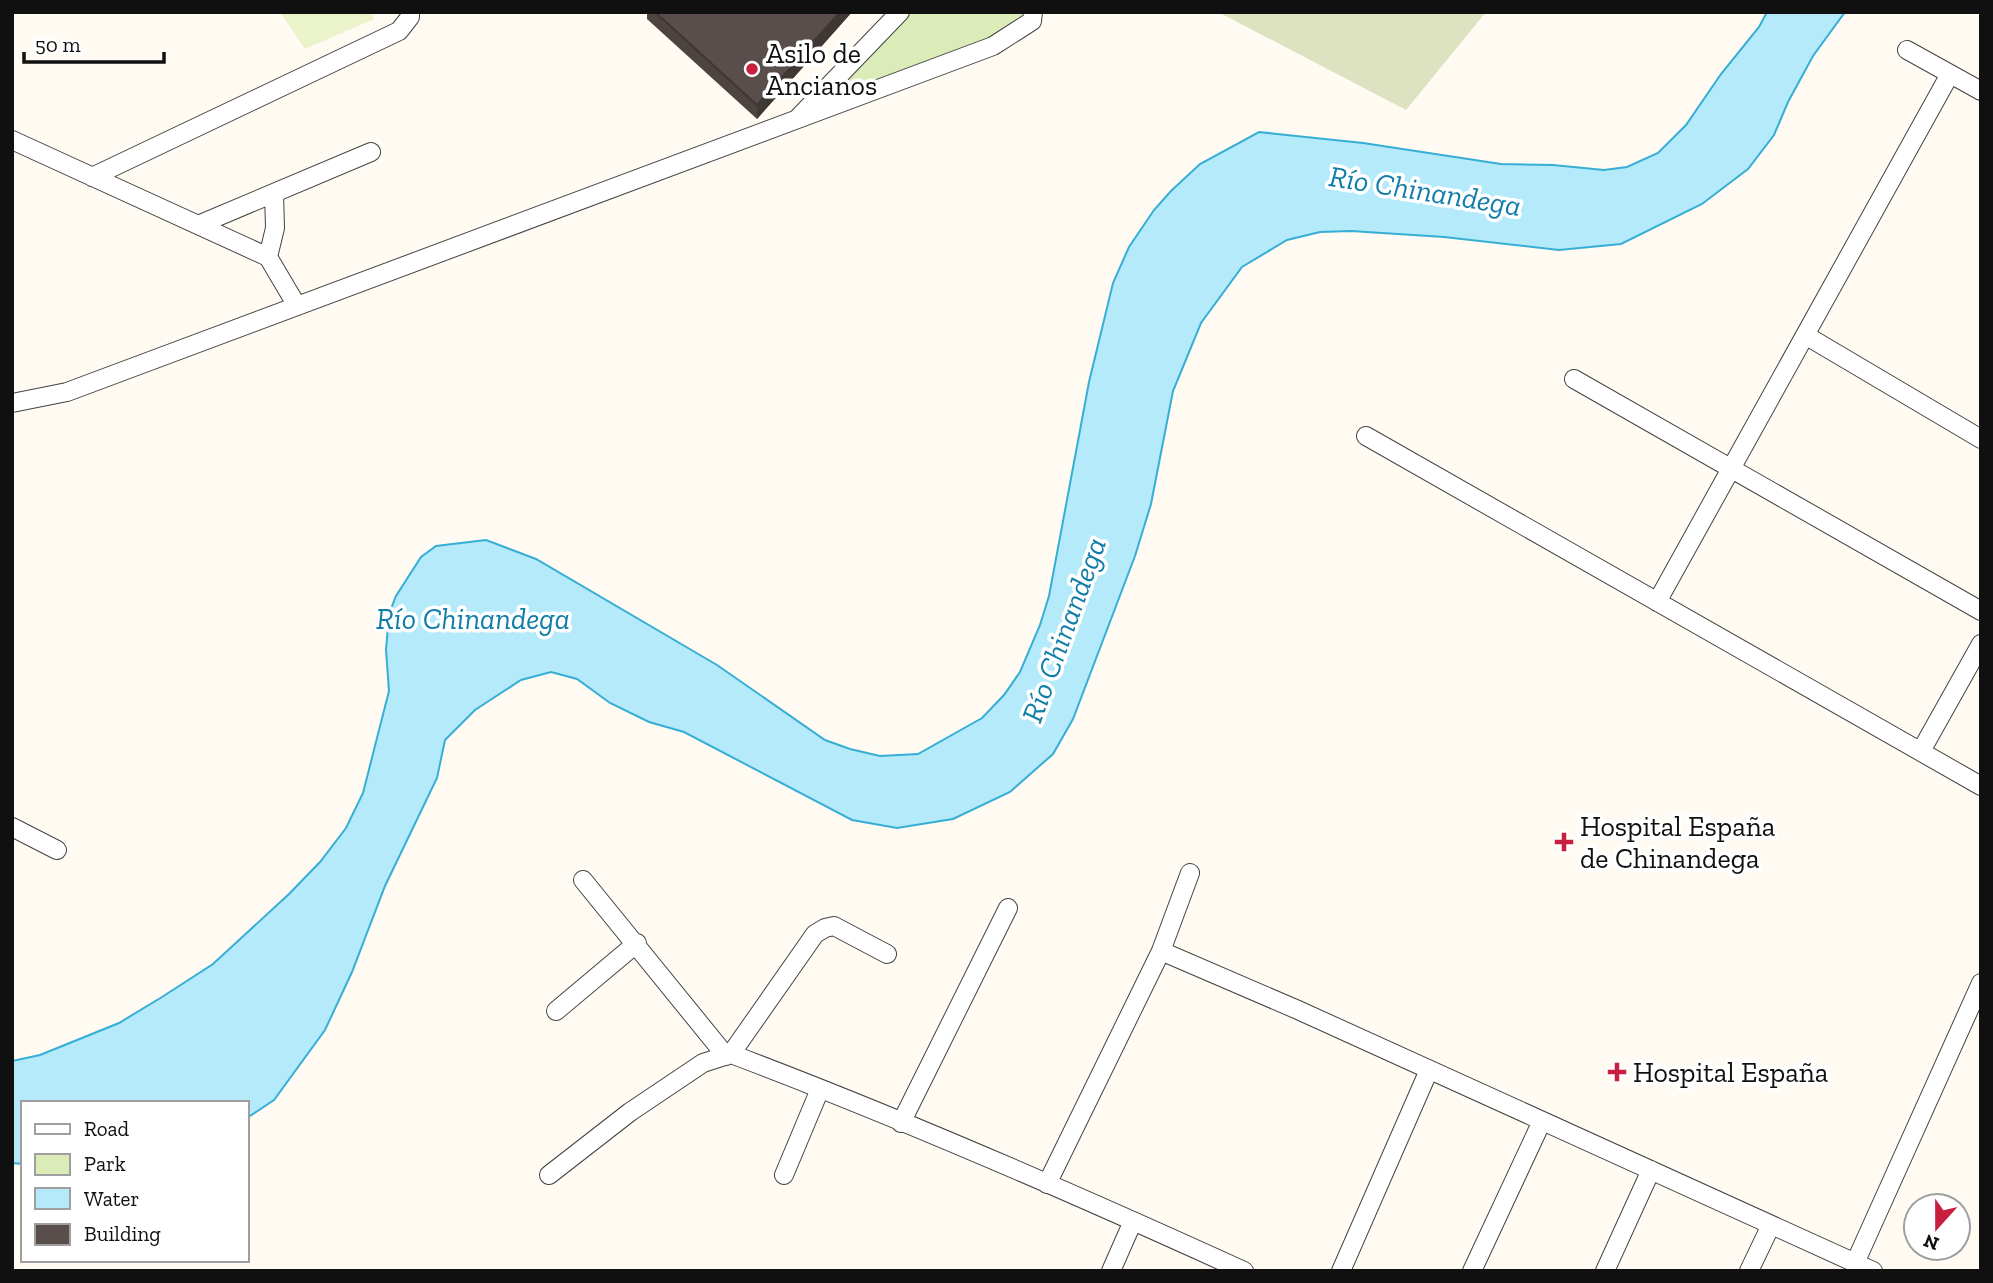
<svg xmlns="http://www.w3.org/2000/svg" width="1993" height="1283" viewBox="0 0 1993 1283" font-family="'Zilla Slab',serif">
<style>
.green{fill:#dbecb9}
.cemetery{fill:#dde3c1}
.pitch{fill:#ebf3cb}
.water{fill:#b4eaf9;stroke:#36aed5;stroke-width:2}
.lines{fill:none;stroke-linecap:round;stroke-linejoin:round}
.minor-casing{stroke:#434343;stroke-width:20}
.minor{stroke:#fff;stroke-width:18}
.wall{fill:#4d4340}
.shaded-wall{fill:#3e3734}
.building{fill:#594e4b;stroke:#3e3734;stroke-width:2}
.poi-dot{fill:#c81f41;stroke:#fff;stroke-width:2.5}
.labels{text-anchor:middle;stroke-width:7;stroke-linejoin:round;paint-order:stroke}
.poi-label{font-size:28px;fill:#101010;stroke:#fff;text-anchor:start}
.water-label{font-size:30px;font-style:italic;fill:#117ea9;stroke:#fff}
</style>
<rect width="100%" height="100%" fill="#fffaf2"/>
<!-- green -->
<path class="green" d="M905,12H1022V16L1005,32L848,94L834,91Z"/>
<!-- cemetery -->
<path class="cemetery" d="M1218,12H1486L1406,110Z"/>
<!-- pitch -->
<path class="pitch" d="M280,12H372L374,19L305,49Z"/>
<!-- water -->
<path class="water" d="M1767,12H1845L1813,56L1788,102L1774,135L1748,169L1702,204L1621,244L1559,250L1444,237L1351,231L1320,232L1287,240L1242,267L1201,323L1173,391L1151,504L1135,556L1073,719L1053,754L1010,792L953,819L897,828L852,820L684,732L649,722L610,703L577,679L551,672L521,680L475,710L445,740L437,778L385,886L352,972L325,1030L274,1100L247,1118V1103H23V1164L12,1163V1061L40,1055L119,1023L162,997L213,964L289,894L320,862L346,828L363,793L389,691L386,650L389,614L396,596L421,557L436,546L486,540L536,559L717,665L825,740L850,749L880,756L918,754L982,718L1004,695L1020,672L1040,625L1049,596L1089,382L1113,283L1129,247L1154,210L1171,191L1200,164L1259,132L1363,143L1501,164L1553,165L1604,170L1627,167L1658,153L1686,125L1721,74L1759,27Z"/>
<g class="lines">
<!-- minor casing -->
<g class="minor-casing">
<path id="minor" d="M1907,50L1981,91
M798,118L900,12
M12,140L268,257L297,306
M92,177L399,31L410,17V12
M198,225L371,152
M268,257L275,228L274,193
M1805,335L1981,439
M1574,379L1981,611
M12,403L67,392L993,46L1032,21L1033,12
M1366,436L1981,786
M1657,602L1950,74
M1921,751L1981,644
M12,827L57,850
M583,880L726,1056
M1161,951L1298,1010L1873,1271
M556,1011L637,943
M731,1054L815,934L825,928L834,926L887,954
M901,1123L1008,908
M549,1175L630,1112L703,1063L731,1054C904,1119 1075,1194 1244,1271
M784,1175L820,1089
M1047,1184L1161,951L1190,873
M1855,1263L1981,983
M1111,1271L1133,1221
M1341,1271L1429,1070
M1472,1271L1542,1121
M1605,1271L1651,1170
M1749,1271L1771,1225"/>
</g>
<!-- minor -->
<use href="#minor" class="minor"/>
</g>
<!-- wall -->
<path class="wall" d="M647,12H852L757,119L647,19Z"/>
<!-- shaded-wall -->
<path class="shaded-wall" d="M840,12H852L757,119V105Z"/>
<!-- building -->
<path class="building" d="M655,12H840L757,105Z"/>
<!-- markers -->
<g class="poi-dot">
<circle cx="752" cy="69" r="7"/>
<path d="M1560.5 831.5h7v7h7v7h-7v7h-7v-7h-7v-7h7z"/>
<path d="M1613.5 1061.5h7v7h7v7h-7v7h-7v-7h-7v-7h7z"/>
</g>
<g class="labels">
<!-- poi labels -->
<g class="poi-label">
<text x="766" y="63">Asilo de<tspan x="766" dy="32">Ancianos</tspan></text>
<text x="1580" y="836">Hospital España<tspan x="1580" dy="32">de Chinandega</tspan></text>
<text x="1633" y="1082">Hospital España</text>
</g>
<!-- water labels -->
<g class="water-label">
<text transform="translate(1425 191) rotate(9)" y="10">Río Chinandega</text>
<text x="473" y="629">Río Chinandega</text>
<text transform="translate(1064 630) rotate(-70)" y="10">Río Chinandega</text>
</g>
</g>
<!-- border -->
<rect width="1993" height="1283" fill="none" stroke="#101010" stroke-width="28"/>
<!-- legend -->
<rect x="21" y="1101" width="228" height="161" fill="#ffffff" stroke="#9f9f9f" stroke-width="2"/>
<rect x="35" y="1124" width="35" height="10" fill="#ffffff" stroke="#9f9f9f" stroke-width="2"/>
<text x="84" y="1136" font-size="21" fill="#101010">Road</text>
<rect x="35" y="1154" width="35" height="21" fill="#dbecb9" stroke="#9f9f9f" stroke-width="2"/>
<text x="84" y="1171" font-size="21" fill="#101010">Park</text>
<rect x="35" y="1188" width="35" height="21" fill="#b4eaf9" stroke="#9f9f9f" stroke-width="2"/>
<text x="84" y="1206" font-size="21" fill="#101010">Water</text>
<rect x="35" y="1224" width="35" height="21" fill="#594e4b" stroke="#9f9f9f" stroke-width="2"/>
<text x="84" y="1241" font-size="21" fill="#101010">Building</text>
<!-- north arrow -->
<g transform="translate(1937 1227) rotate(201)"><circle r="33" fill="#ffffff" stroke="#9f9f9f" stroke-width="2"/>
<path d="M0-5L12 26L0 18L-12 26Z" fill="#c81f41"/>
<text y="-10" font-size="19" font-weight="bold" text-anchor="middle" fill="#101010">N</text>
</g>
<!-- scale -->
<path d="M24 52v10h140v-10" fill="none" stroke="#101010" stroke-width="3.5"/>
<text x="35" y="52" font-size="21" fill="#101010" stroke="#ffffff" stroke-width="5" paint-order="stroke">50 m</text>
</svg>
